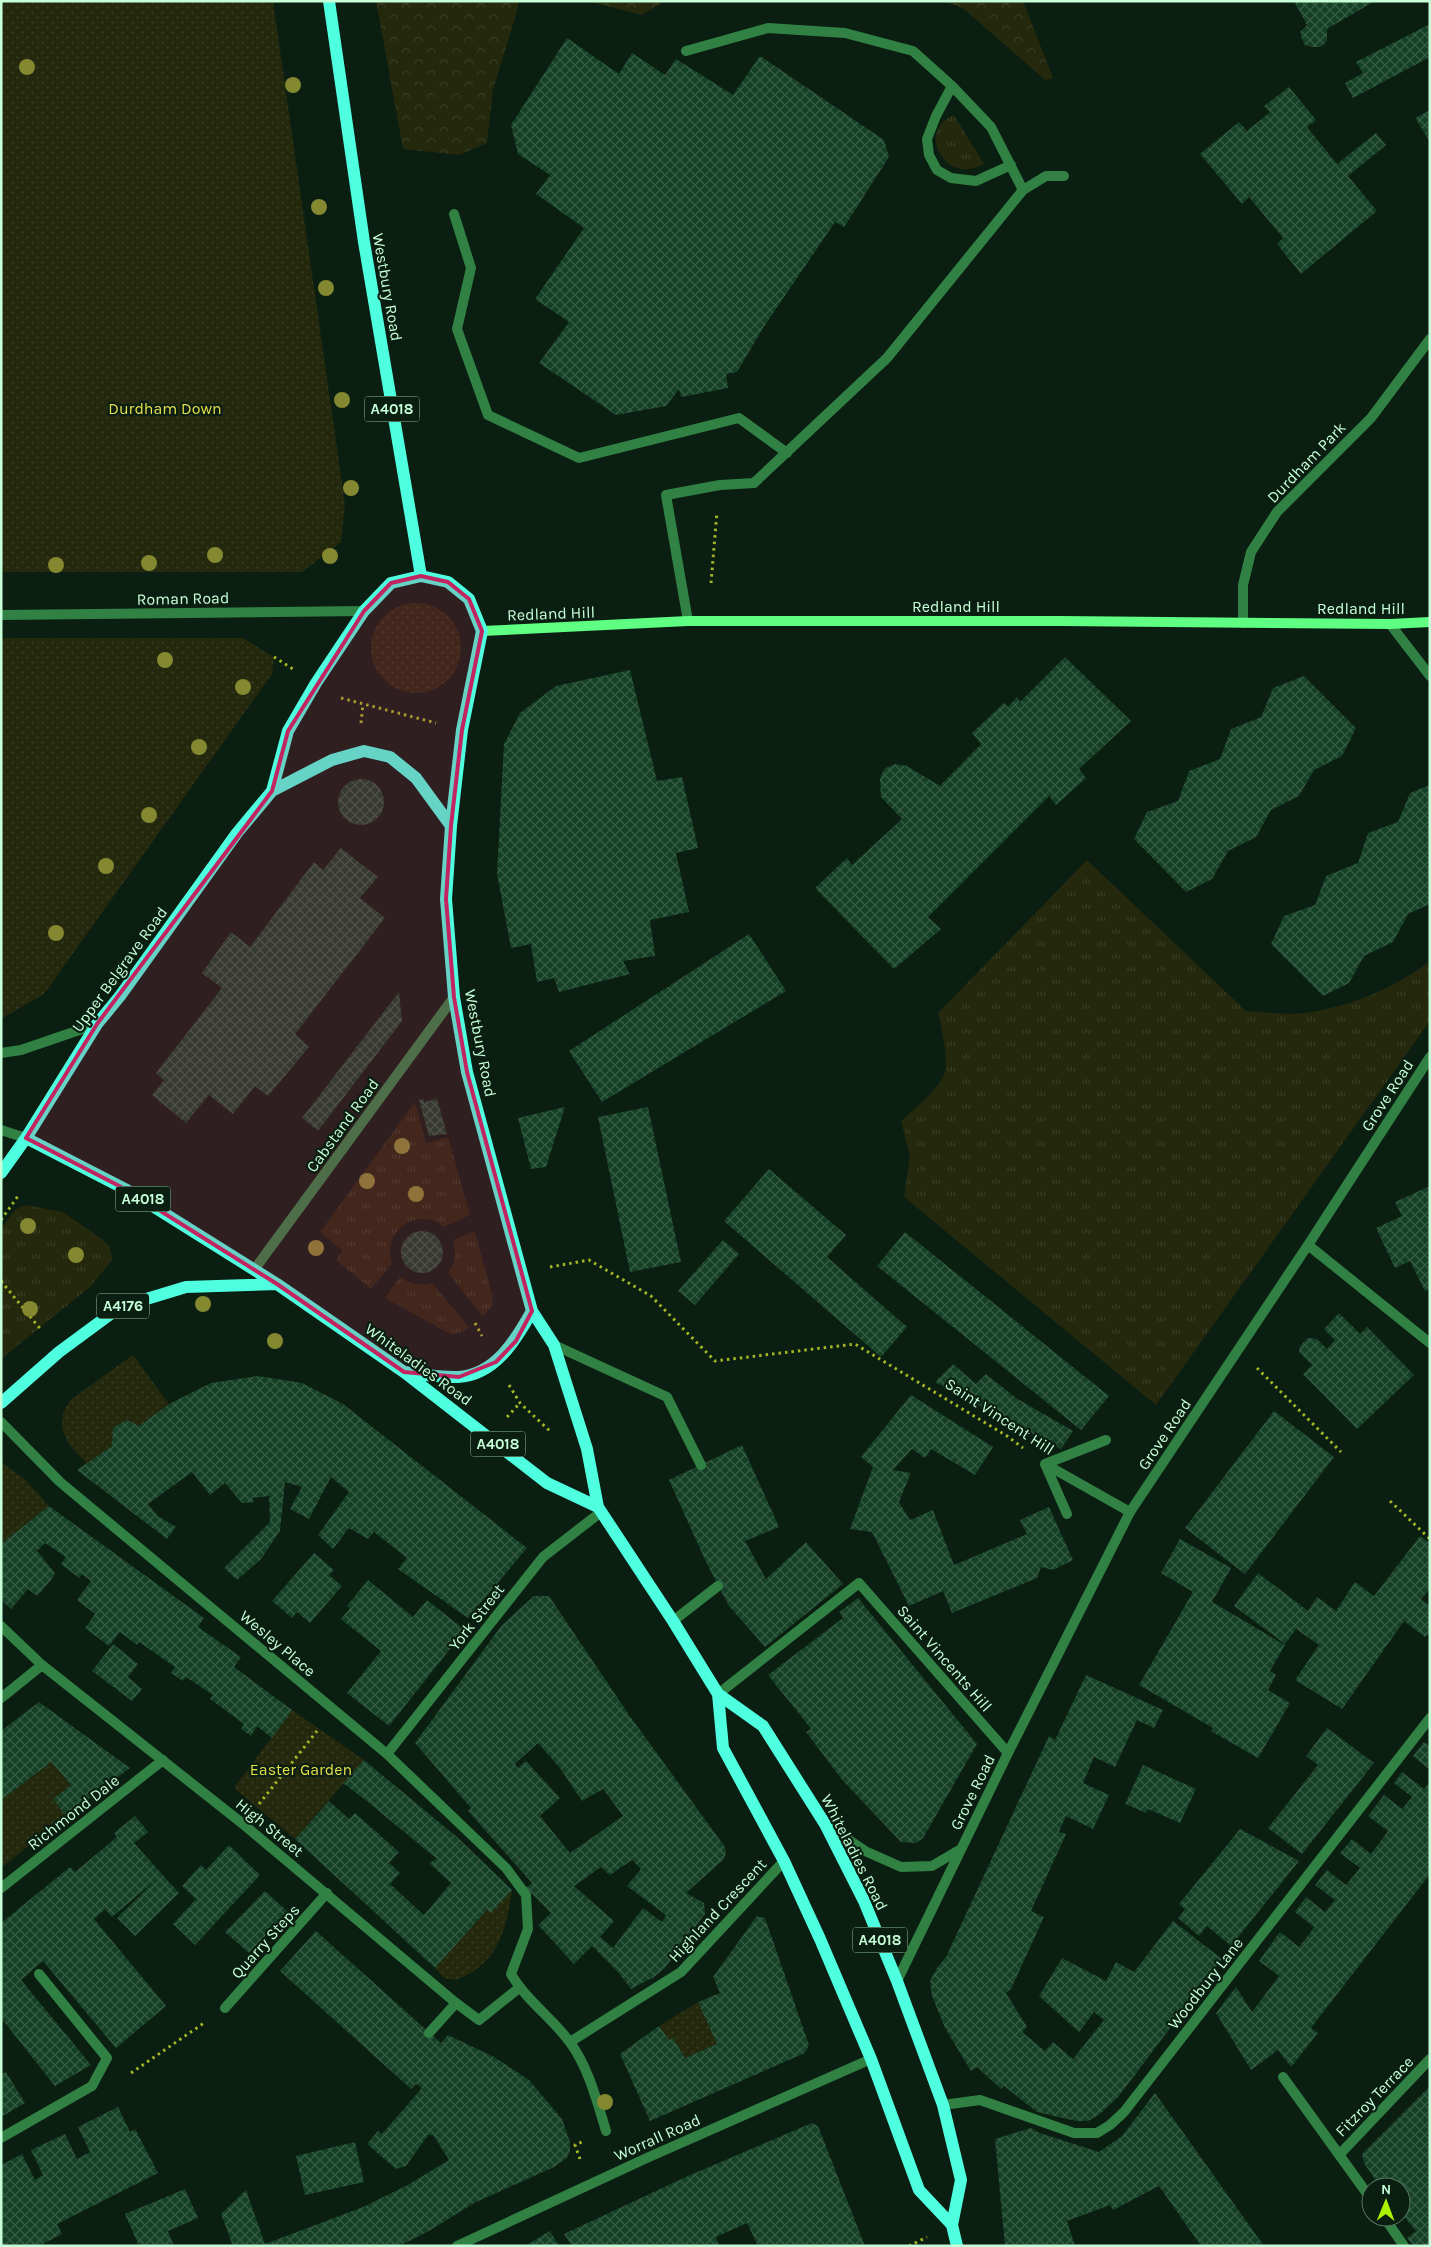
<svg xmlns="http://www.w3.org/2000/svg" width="1431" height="2247" viewBox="0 0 1431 2247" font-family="Karla,sans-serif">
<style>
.grass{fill:url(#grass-tufts)}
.forest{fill:url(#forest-crowns)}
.park{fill:url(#park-dots)}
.building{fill:url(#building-cross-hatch);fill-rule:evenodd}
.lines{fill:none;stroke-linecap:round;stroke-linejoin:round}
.path{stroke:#a3b724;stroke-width:3;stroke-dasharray:2.5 4;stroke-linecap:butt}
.service{stroke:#318144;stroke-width:10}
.minor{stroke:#318144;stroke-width:10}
.secondary{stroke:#5eff82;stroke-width:10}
.primary{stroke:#4effe0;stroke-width:12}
.tree{fill:#848831}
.marked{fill:#c22461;fill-opacity:0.2;stroke:#c22461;stroke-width:4;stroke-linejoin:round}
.labels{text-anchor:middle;stroke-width:4.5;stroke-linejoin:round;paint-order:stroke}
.shield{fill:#0a1e11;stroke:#8ebc9d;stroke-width:1}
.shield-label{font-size:15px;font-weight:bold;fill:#c7ffd9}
.street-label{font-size:16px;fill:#c7ffd9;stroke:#0a1e11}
.park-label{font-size:16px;fill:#e7df4b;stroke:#0a1e11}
</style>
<defs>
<pattern id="grass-tufts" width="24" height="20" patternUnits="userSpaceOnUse" patternTransform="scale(1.25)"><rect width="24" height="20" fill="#24280d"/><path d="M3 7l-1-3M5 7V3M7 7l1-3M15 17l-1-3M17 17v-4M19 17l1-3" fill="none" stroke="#383e24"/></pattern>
<pattern id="forest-crowns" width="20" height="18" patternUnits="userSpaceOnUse" patternTransform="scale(1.25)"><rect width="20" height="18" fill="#24280d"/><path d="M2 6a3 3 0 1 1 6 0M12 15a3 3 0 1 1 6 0" fill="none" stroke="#383e24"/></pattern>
<pattern id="park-dots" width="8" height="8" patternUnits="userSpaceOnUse" patternTransform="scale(1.25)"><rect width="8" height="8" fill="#24280d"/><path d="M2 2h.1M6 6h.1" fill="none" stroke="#383e24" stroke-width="1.8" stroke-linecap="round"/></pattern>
<pattern id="building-cross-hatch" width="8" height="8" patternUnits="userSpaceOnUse" patternTransform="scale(1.25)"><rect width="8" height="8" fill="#154026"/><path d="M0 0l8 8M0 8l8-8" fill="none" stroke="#365d45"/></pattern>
</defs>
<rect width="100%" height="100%" fill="#0a1e11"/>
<!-- grass -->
<path class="grass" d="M954,115L984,164C977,167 968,171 961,169C943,166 929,143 939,127C942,121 948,118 954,115Z
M1087,860L1246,1011C1265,1012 1286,1015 1304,1013C1350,1007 1393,989 1430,961V1021L1156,1405L904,1197L910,1156L901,1121C914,1109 937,1091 944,1075C949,1061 942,1027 938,1013Z
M415,1102L426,1143L448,1137L470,1215L444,1227C418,1205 381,1231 392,1264L371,1289L336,1260L343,1251L320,1232Z
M25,1205L63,1212L102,1239L109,1246L113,1259L90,1287L1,1359V1229L15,1210Z
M475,1231L492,1295L493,1304L483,1317L448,1273C455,1263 457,1253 453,1240Z
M400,1277C411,1284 419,1286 432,1283L469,1327L463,1332L450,1334L385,1298Z"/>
<!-- forest -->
<path class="forest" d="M376,1H518V8L493,90L487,143L459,155L403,149Z
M587,1H665L642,15Z
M944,1H1023L1053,78L1045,80L964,9Z"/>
<!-- park -->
<path class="park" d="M1,1H273L345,504L341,542L302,572H1Z
M371 648a45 45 0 1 1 90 0a45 45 0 1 1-90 0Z
M1,638H243L274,657L272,674L44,994L1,1019Z
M133,1355L169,1404L87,1464L68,1443L62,1428L63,1413L70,1400Z
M1,1462L26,1480L49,1506L1,1544Z
M292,1710L364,1760L295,1839L234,1788Z
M51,1762L71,1785L53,1799L66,1816L1,1868V1800Z
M512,1890C508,1918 502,1951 477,1969C471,1973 463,1977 456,1980L444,1978L435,1968L487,1910L491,1913Z
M698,2002L717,2044L685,2058L673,2038L669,2040L659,2026Z"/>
<!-- building -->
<path class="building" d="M1294,1H1375L1327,29V41L1321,47H1312L1305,45L1302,39L1300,32L1307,25Z
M1430,24V57L1353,98L1345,83L1363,73L1356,62Z
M567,38L619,74L632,53L665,75L676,59L733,95L760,56L884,140L889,157L844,227L835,222L763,328L737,372L726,374L728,388L681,397L679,389L666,406L616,415L539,363L569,322L535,299L584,228L536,194L550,175L518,154L511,125Z
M1289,87L1316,120L1307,127L1337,164L1376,133L1386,145L1348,176L1377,211L1301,274L1277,244L1283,238L1249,197L1242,204L1200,154L1239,122L1247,131L1270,112L1264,106Z
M1430,110V142L1415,118Z
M1065,657L1131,721L1079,769L1086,778L1056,805L1049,796L928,917L941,929L894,969L815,888L847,858L852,865L902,819L881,797L880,779L884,769L895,764L907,766L940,786L981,744L972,733L1004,703L1008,707L1017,697L1020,702Z
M630,670L657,781L682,777L698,848L676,853L689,912L650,920L655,956L623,961L630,974L559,992L554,978L537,982L531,944L511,948L497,874L504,744L520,713L556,686Z
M1304,676L1356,728L1342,756L1314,770L1299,796L1271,810L1256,837L1228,851L1212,879L1186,892L1134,839L1147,812L1178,801L1189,771L1220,759L1231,729L1261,717L1273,688Z
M338 802a23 23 0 1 1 46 0a23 23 0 1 1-46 0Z
M1430,785V904L1408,914L1393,942L1364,956L1349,983L1323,996L1271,944L1284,916L1315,905L1326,876L1358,863L1368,833L1398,822L1410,793Z
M341,848L378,877L360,898L385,918L295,1034L309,1047L268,1096L255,1086L233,1114L209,1095L186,1123L152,1095L164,1080L156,1073L222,988L202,973L231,932L250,947L314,862L323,870Z
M749,934L786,991L602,1102L569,1051Z
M399,992L402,1021L318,1131L302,1118Z
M424,1099V1102L437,1099L447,1134L429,1136L419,1100Z
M565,1107L546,1167L531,1169L518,1118Z
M648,1107L681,1262L630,1272L598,1117Z
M769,1169L846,1235L827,1257L907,1327L881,1357L724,1221Z
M1430,1186V1289L1425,1291L1410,1261L1395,1268L1376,1228L1402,1216L1395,1202Z
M401 1252a21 21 0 1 1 42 0a21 21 0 1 1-42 0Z
M905,1232L1109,1396L1081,1430L877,1266Z
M723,1240L739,1254L695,1305L678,1291Z
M1339,1313L1360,1334L1367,1327L1414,1375L1357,1429L1303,1374L1312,1365L1299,1352L1300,1346L1308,1338L1317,1339L1327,1349L1335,1340L1324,1329Z
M953,1364L976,1384L986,1374L1016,1398L1073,1431L1061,1449L935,1382Z
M258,1376L302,1383L343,1404L527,1548L468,1618L398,1569L407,1558L374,1532L368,1539L349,1528L333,1549L318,1535L349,1492L331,1477L309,1519L290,1509L302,1487L285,1482L280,1531L261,1559L237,1580L224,1568L270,1522L269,1496L252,1498L254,1502L242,1503L225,1483L210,1495L192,1472L148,1504L158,1516L176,1527L167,1539L77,1470L112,1446L113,1428L127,1420L139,1426L169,1404L211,1383Z
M911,1395L993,1447L975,1475L931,1449L925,1458L912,1449L893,1470L911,1473L899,1502L910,1520L933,1510L954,1565L1027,1534L1020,1520L1049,1507L1073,1560L1053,1570L1041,1567L1037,1578L952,1613L943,1591L909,1606L872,1532L850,1529L873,1467L861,1457Z
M1274,1411L1334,1457L1245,1574L1185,1528Z
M742,1445L779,1527L745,1541L766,1579L806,1542L843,1584L765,1647L729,1606L706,1562L669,1480Z
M49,1506L204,1618L198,1627L241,1657L234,1667L292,1710L272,1738L257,1726L251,1736L241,1729L244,1724L210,1699L213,1695L186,1677L183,1681L171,1673L175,1667L139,1642L137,1645L120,1632L109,1646L85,1628L95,1614L77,1600L91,1581L82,1574L79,1578L61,1564L66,1557L45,1543L37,1551L55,1573L51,1580L37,1596L28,1589L11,1609L1,1600V1544Z
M1420,1536L1430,1543V1589L1421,1599L1430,1606V1632L1425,1637L1404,1621L1342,1709L1295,1680L1319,1645L1296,1629L1285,1644L1234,1606L1258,1573L1308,1611L1317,1597L1336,1611L1355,1582L1374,1596Z
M1180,1539L1231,1568L1212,1602L1285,1645L1270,1671L1276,1675L1268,1690L1290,1703L1258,1758L1211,1731L1213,1728L1139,1685L1193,1592L1161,1573Z
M314,1553L334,1570L329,1575L342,1586L310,1623L297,1612L292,1618L272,1601Z
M368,1580L413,1617L427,1600L465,1630L389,1726L347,1693L381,1651L341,1619L350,1608L347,1606Z
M534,1596H549L629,1715L725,1847L726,1853L724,1859L686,1893L704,1903L705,1914L665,1968L654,1977L631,1989L618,1972L592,1946L574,1964L538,1925L551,1913L526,1888L532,1883L468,1811L471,1808L415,1743L502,1625ZM538,1743L560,1768L582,1801L603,1789L623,1816L570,1853L540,1816L560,1798L526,1761L518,1768L515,1764ZM632,1860L641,1869L627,1886L666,1915L662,1922L643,1908L613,1948L600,1937L614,1921L574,1886L601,1867L610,1875Z
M858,1598L977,1744L923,1838L916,1843L901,1842L843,1781L806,1732L811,1729L808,1725L768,1675L843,1618L839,1612Z
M113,1644L138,1664L128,1677L142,1689L132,1701L92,1671Z
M1086,1675L1163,1710L1154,1728L1137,1720L1115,1767L1094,1757L1083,1783L1109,1795L1093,1829L1066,1816L1059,1832L1066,1834L1031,1911L1044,1917L1011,1989L1006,1993L1027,2027L1022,2032L1045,2051L1053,2042L1073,2059L1104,2020L1094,2012L1079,2032L1039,1996L1062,1958L1106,1981L1116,1962L1134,1972L1173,1921L1222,1959L1119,2096L1100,2114L1088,2121H1076L1037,2112L1004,2086L1001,2089L977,2067L971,2071L945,2028L932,1996L930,1981L937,1968L946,1957L1049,1736L1055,1740Z
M39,1702L130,1768L66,1816L53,1799L71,1785L51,1762L1,1800V1731Z
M1327,1728L1374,1763L1302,1854L1268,1828L1318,1765L1306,1756Z
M1424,1742L1430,1746V1770L1413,1756Z
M364,1760L457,1837L512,1890L491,1913L487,1910L435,1968L295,1839L329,1801L349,1819L355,1813L399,1852L389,1863L400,1873L390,1884L424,1915L451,1883L429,1863L437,1859L363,1798L343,1783Z
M1143,1765L1196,1789L1180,1823L1148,1809L1146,1813L1125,1804Z
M1402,1772L1424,1789L1430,1781V1874L1311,2028L1318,2033L1291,2067L1278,2050L1251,2070L1216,2013L1236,1987L1252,2012L1279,1976L1259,1961L1280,1932L1299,1947L1310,1933L1314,1927L1295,1912L1306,1897L1325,1912L1335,1900L1315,1885L1327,1870L1346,1885L1360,1868L1340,1853L1352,1839L1371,1854L1388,1831L1368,1816L1384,1795L1402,1809L1412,1797L1394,1783Z
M135,1816L148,1832L134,1843L179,1893L135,1936L117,1918L157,1879L112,1917L105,1909L94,1919L166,2006L116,2048L43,1961L21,1980L91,2065L55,2086L1,2018V1923L70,1867L75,1872L117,1837L114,1833Z
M1240,1829L1299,1861L1231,1946L1207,1926L1199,1936L1178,1918L1185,1909L1179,1904Z
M229,1845L260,1875L195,1945L173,1924L196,1899L182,1886L201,1865L206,1870Z
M265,1891L288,1912L249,1953L225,1932Z
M757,1916L765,1918L809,2045L805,2053L650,2121L620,2054L659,2026L669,2040L673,2038L685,2058L717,2044L698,2002L720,1993L713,1977Z
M316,1931L441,2043L448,2035L494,2057L529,2080L562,2119L570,2142V2151L567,2158L554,2167L474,2203L429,2231L399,2246H233L221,2214L246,2190L265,2244L363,2207L406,2186L449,2160L433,2135H428L406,2166L396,2169L367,2144L378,2131L382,2134L422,2088L416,2084L411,2089L280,1971Z
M6,2072L25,2103L1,2117V2074Z
M1430,2086V2246H1414L1407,2238L1416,2231L1401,2213V2187H1380L1364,2163L1362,2154Z
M1155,2093L1264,2246H1201L1159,2186L1113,2210L1110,2205L1067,2221L1075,2246H1005L995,2139L1031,2128L1040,2133L1099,2152L1122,2136Z
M118,2107L130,2132L135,2129L158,2173L57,2224L62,2234L39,2246H1V2165L22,2154L35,2180L43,2175L31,2150L65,2134L77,2159L90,2152L78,2127Z
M812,2123L818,2126L865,2246H758L747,2223L716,2237L719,2246H572L564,2234L688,2176Z
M355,2142L364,2182L305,2195L296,2156Z
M185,2189L198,2218L168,2231L174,2246H139L125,2214Z
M550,2231L559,2246H525Z"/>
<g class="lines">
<!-- path -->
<path class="path" d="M711,583L717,512
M274,657L293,669
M341,698L436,723
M361,723L363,704
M1,1220L18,1196
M550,1267L589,1260L651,1296L715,1361L855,1344L1007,1436L1023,1448
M1,1281L42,1331
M475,1323L482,1336
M1257,1368L1341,1452
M509,1385L520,1403L551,1432
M507,1417L520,1403
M1390,1501L1430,1539
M259,1804L317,1731
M131,2073L204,2023
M580,2159L575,2145L582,2142
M909,2246L927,2237"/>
<!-- service -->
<path class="service" d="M686,51L768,28L845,33L913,51L952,86L991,127L1023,190L887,358L754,483L720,485L666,495L688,621
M952,86L936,116L927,139L929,155L937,170L951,178L976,181L1011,165
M1023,190L1046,176H1064
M454,214L471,268L457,329L488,415L579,458L739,418L787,453
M254,1270L454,997
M554,1345L667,1397L701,1465
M1045,1464L1130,1512
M1067,1514L1045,1464L1106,1440
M673,1621L718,1586
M718,1694L859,1583L1008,1753
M39,1974L107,2058L92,2086
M225,2008L327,1893
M429,2033L456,2003"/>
<!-- minor -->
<path class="minor" d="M1,615L364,611
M1243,623V585L1251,552L1277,512L1371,418L1430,339
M1390,624L1430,676
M1,1053L21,1050L97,1024
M1,1130L26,1138
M1308,1245L1430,1343
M1,1422L60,1482L387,1754L506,1868L526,1895L528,1929L511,1974C526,2000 551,2017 569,2041C588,2066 597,2101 606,2131
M1,1626L42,1665L243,1824L456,2003L479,2020L519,1988
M1,1698L42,1665
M387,1754L543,1557L601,1512
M825,1824L865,1851L901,1867L932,1866L961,1849
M1,1888L163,1760
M897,1981L1008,1753L1130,1512L1308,1245L1430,1057
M570,2042L681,1972L784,1861
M1283,2077L1371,2199
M943,2105L980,2100L1074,2133H1097L1110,2125L1124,2112L1430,1718
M1,2138L92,2086
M1340,2154L1430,2059
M1384,2217L1404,2246
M457,2246L649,2157L871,2059"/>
<!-- secondary -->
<path class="secondary" d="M482,631L688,621H1061L1390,624L1430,622"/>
<!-- primary -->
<path class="primary" d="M329,1L364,242L421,576
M272,791L288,731L316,683L364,611L391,583L421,576L448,582L469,599L482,631L462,730L451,826L446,899L454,997L467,1072L532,1311L554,1345L587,1449L598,1507
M26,1138L127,1190L277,1284L404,1372L547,1483L598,1507L673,1621L718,1694L763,1726L825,1824L864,1901L897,1981L943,2105L961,2180L952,2225L957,2246
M1,1173L26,1138L97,1024L120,996L237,833L272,791L332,760L364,751L390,757L416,778L451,826
M404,1372C421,1374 441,1378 458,1377C495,1375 516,1340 532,1311
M1,1403L59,1352L120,1307L186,1287L277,1284
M718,1694L723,1748L784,1861L820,1939L871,2059L919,2190L952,2225"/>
</g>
<!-- trees -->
<g class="tree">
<circle cx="27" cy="67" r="8"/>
<circle cx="293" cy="85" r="8"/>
<circle cx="319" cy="207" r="8"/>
<circle cx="326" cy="288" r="8"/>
<circle cx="342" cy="400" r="8"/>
<circle cx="351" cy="488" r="8"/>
<circle cx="215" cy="555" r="8"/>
<circle cx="330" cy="556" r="8"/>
<circle cx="149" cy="563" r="8"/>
<circle cx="56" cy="565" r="8"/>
<circle cx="165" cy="660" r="8"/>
<circle cx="243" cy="687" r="8"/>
<circle cx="199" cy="747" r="8"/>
<circle cx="149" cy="815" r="8"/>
<circle cx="106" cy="866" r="8"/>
<circle cx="56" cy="933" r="8"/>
<circle cx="402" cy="1146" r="8"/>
<circle cx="367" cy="1181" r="8"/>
<circle cx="416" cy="1194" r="8"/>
<circle cx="28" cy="1226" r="8"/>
<circle cx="316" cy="1248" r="8"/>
<circle cx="76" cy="1255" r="8"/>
<circle cx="203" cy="1304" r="8"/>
<circle cx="30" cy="1309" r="8"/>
<circle cx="275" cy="1341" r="8"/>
<circle cx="605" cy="2102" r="8"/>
</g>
<!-- marked area -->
<path class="marked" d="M421,576L448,582L469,599L482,631L462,730L451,826L446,899L454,997L467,1072L532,1311L516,1341L496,1362L459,1377L404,1372L277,1284L127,1190L26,1138L97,1024L272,791L288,731L364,611L391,583Z"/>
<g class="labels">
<!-- shield labels -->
<g class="shield">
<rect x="364.5" y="396.5" width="55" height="25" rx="4"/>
<rect x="115.5" y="1186.5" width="55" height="25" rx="4"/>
<rect x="97" y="1293.5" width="52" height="25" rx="4"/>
<rect x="470.5" y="1431.5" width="55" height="25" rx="4"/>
<rect x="852.5" y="1927.5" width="55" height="25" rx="4"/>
</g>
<g class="shield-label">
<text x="392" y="414">A4018</text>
<text x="143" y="1204">A4018</text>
<text x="123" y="1311">A4176</text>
<text x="498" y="1449">A4018</text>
<text x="880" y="1945">A4018</text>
</g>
<!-- street labels -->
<g class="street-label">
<text transform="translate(388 287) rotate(80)" y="6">Westbury Road</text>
<text transform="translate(1306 462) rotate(-46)" y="6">Durdham Park</text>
<text transform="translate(183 598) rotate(-1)" y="6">Roman Road</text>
<text x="956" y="612">Redland Hill</text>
<text x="1361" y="614">Redland Hill</text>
<text transform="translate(551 613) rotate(-2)" y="6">Redland Hill</text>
<text transform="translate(119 969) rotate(-54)" y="6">Upper Belgrave Road</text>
<text transform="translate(481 1043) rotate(79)" y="6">Westbury Road</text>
<text transform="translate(1387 1095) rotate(-57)" y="6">Grove Road</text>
<text transform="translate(342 1125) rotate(-54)" y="6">Cabstand Road</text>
<text transform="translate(419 1364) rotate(36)" y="6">Whiteladies Road</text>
<text transform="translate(1000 1416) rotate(33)" y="6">Saint Vincent Hill</text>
<text transform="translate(1164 1434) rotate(-56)" y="6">Grove Road</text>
<text transform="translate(476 1617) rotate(-52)" y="6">York Street</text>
<text transform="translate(278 1643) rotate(40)" y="6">Wesley Place</text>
<text transform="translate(945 1658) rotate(49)" y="6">Saint Vincents Hill</text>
<text transform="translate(972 1792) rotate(-64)" y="6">Grove Road</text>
<text transform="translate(73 1812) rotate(-38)" y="6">Richmond Dale</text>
<text transform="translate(270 1827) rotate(39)" y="6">High Street</text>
<text transform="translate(855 1852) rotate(63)" y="6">Whiteladies Road</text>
<text transform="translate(717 1910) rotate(-47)" y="6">Highland Crescent</text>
<text transform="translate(265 1941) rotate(-48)" y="6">Quarry Steps</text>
<text transform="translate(1205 1983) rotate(-52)" y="6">Woodbury Lane</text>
<text transform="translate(1374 2096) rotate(-46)" y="6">Fitzroy Terrace</text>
<text transform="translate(657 2137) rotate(-24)" y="6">Worrall Road</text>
</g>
<!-- park labels -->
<g class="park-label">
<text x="165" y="414">Durdham Down</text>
<text x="301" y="1775">Easter Garden</text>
</g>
</g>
<!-- border -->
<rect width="1431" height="2247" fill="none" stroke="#c7ffd9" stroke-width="5"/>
<!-- north arrow -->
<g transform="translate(1386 2202) rotate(1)"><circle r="24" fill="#0a1e11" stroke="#567861"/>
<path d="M0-4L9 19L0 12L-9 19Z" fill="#aaf200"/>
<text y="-8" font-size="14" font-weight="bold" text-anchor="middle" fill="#c7ffd9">N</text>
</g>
</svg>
